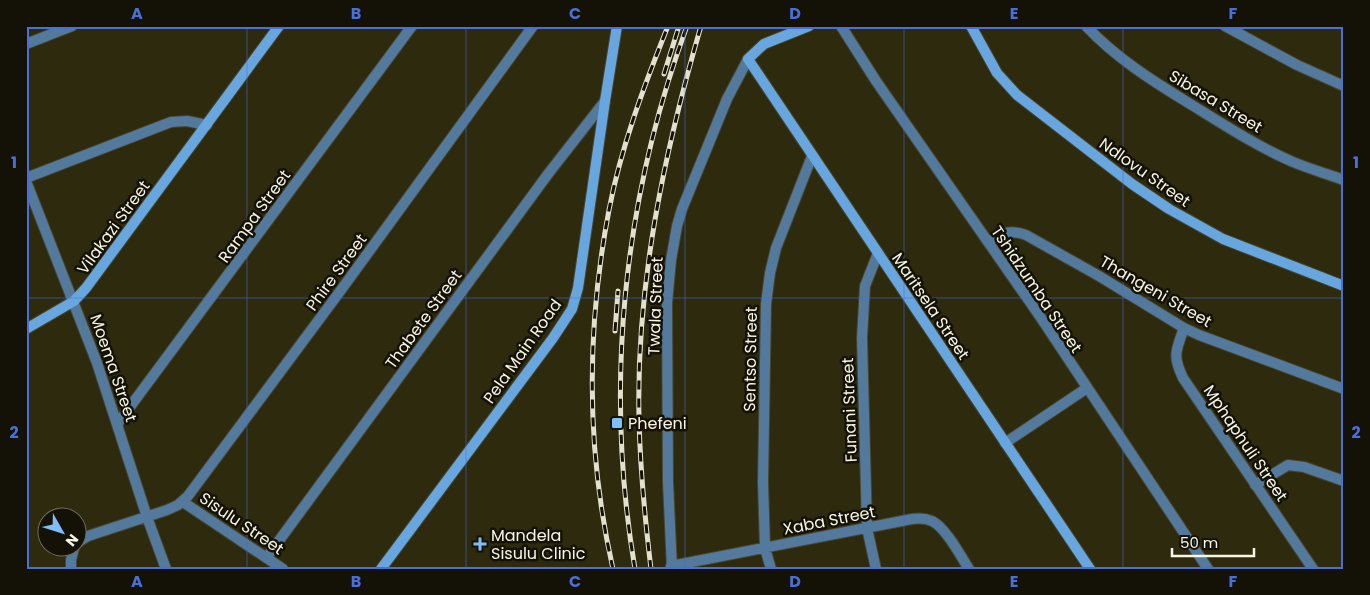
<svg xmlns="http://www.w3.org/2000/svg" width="1370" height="595" viewBox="0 0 1370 595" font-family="Poppins,sans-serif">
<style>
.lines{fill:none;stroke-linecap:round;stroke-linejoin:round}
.street-casing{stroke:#49462c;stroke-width:12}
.secondary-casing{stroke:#49462c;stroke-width:12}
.street{stroke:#53799d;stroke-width:10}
.secondary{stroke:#68a6e0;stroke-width:10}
.rail-casing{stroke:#e3e0ce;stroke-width:5}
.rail{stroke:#141207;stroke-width:3;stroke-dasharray:9;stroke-linecap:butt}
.grid{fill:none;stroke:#496fda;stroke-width:1;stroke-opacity:0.55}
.poi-dot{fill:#7ebef9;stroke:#141207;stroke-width:2}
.labels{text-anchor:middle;stroke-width:5;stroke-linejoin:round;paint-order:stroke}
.street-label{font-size:16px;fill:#f7f5e4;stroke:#141207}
.poi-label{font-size:16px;fill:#f7f5e4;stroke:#141207;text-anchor:start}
.neatline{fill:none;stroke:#496fda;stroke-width:2}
.grid-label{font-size:16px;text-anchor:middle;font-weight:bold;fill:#496fda}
</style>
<rect width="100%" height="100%" fill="#2d2a0e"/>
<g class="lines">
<!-- street casing -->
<g class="street-casing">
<path id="street" d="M841,26L876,81L1041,318L1208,569
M1086,26C1115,57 1151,80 1187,102C1221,123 1256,146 1293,162C1310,169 1327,174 1344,180
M1225,26L1297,65L1344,86
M26,44L72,26
M26,178L171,122L187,121L207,125
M26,181L97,363L147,517L166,569
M988,242C1001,233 1010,229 1026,235L1099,276L1184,328L1199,335L1344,389
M1184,328C1176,351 1172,355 1183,378L1313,569
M118,423L412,26
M1005,443L1087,388
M1255,485L1288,465L1304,467L1344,481
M183,502L283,569
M78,542L88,536L167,510L178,505L188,496L341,290L533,26
M267,557L548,174L605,101
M671,566L912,519C919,518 925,518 932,521C946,528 960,555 969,569
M71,569V560L74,548
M672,569L668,482L667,303L671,260L677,226L682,209L727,99L748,59
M771,569L765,548L763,482L766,304L770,273L776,248L812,156
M876,569L867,528L862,338L865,286L878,253"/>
</g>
<!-- secondary casing -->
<g class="secondary-casing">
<path id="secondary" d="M809,26L764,44L748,59L1090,569
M971,26L997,73L1017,95L1132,184L1169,209L1223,239L1344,286
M26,329L74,301L86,288L279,26
M381,569L553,338L572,309L578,288L605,101L617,26"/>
</g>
<!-- street -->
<use href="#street" class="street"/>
<!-- secondary -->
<use href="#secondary" class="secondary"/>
<!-- rail casing -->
<g class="rail-casing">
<path id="rail" d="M664,74L679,26
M615,331L618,291
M613,569C586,450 586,330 609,210C621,147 644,86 668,26
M635,569C604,387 623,200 687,26
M651,569C645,519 640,468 639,418C636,285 664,153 701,26"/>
</g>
<!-- rail -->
<use href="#rail" class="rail"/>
</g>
<!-- grid -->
<path class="grid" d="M247,26V569M466,26V569M685,26V569M904,26V569M1123,26V569M26,298H1344"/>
<!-- markers -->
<g class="poi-dot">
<rect x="611" y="417" width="12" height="12" rx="2.5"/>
<path d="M477.5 536.5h5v5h5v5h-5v5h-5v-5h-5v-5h5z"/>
</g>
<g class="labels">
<!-- street labels -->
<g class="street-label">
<text transform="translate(1216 101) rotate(31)" y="6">Sibasa Street</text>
<text transform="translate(1145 172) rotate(35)" y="6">Ndlovu Street</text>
<text transform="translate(254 216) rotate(-54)" y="6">Rampa Street</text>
<text transform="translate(113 227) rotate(-54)" y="6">Vilakazi Street</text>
<text transform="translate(336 272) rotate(-54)" y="6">Phire Street</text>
<text transform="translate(1037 289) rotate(56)" y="6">Tshidzumba Street</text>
<text transform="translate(1156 291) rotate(30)" y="6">Thangeni Street</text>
<text transform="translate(655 306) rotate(-88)" y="6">Twala Street</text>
<text transform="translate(931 306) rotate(56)" y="6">Maritsela Street</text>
<text transform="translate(423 319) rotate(-54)" y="6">Thabete Street</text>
<text transform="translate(522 351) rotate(-55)" y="6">Pela Main Road</text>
<text transform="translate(750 359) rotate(-89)" y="6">Sentso Street</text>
<text transform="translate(114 368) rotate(71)" y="6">Moema Street</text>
<text transform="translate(849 410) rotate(-92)" y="6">Funani Street</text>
<text transform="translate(1246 443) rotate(56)" y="6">Mphaphuli Street</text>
<text transform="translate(829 520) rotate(-11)" y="6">Xaba Street</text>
<text transform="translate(242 523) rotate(34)" y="6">Sisulu Street</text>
</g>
<!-- poi labels -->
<g class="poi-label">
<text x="628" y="429">Phefeni</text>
<text x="491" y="541">Mandela<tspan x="491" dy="18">Sisulu Clinic</tspan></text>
</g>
</g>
<!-- border -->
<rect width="1370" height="595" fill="none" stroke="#141207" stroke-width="55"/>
<!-- north arrow -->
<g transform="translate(62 532) rotate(129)"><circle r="24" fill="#141207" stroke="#6f6d5f"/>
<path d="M0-4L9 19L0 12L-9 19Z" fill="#7ebef9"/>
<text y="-8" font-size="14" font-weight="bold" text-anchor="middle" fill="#f7f5e4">N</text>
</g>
<!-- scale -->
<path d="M1172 548v8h82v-8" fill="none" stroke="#f7f5e4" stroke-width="2.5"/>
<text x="1180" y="548" font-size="15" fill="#f7f5e4" stroke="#141207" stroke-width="4" paint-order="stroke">50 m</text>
<rect x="28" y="28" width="1314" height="540" class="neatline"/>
<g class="grid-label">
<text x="137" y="19">A</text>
<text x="356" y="19">B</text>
<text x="575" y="19">C</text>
<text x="795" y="19">D</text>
<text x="1014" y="19">E</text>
<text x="1233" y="19">F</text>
<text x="14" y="168">1</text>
<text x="1356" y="168">1</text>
<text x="14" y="438">2</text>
<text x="1356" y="438">2</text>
<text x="137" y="587">A</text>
<text x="356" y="587">B</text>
<text x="575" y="587">C</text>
<text x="795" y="587">D</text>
<text x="1014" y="587">E</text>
<text x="1233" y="587">F</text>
</g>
</svg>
